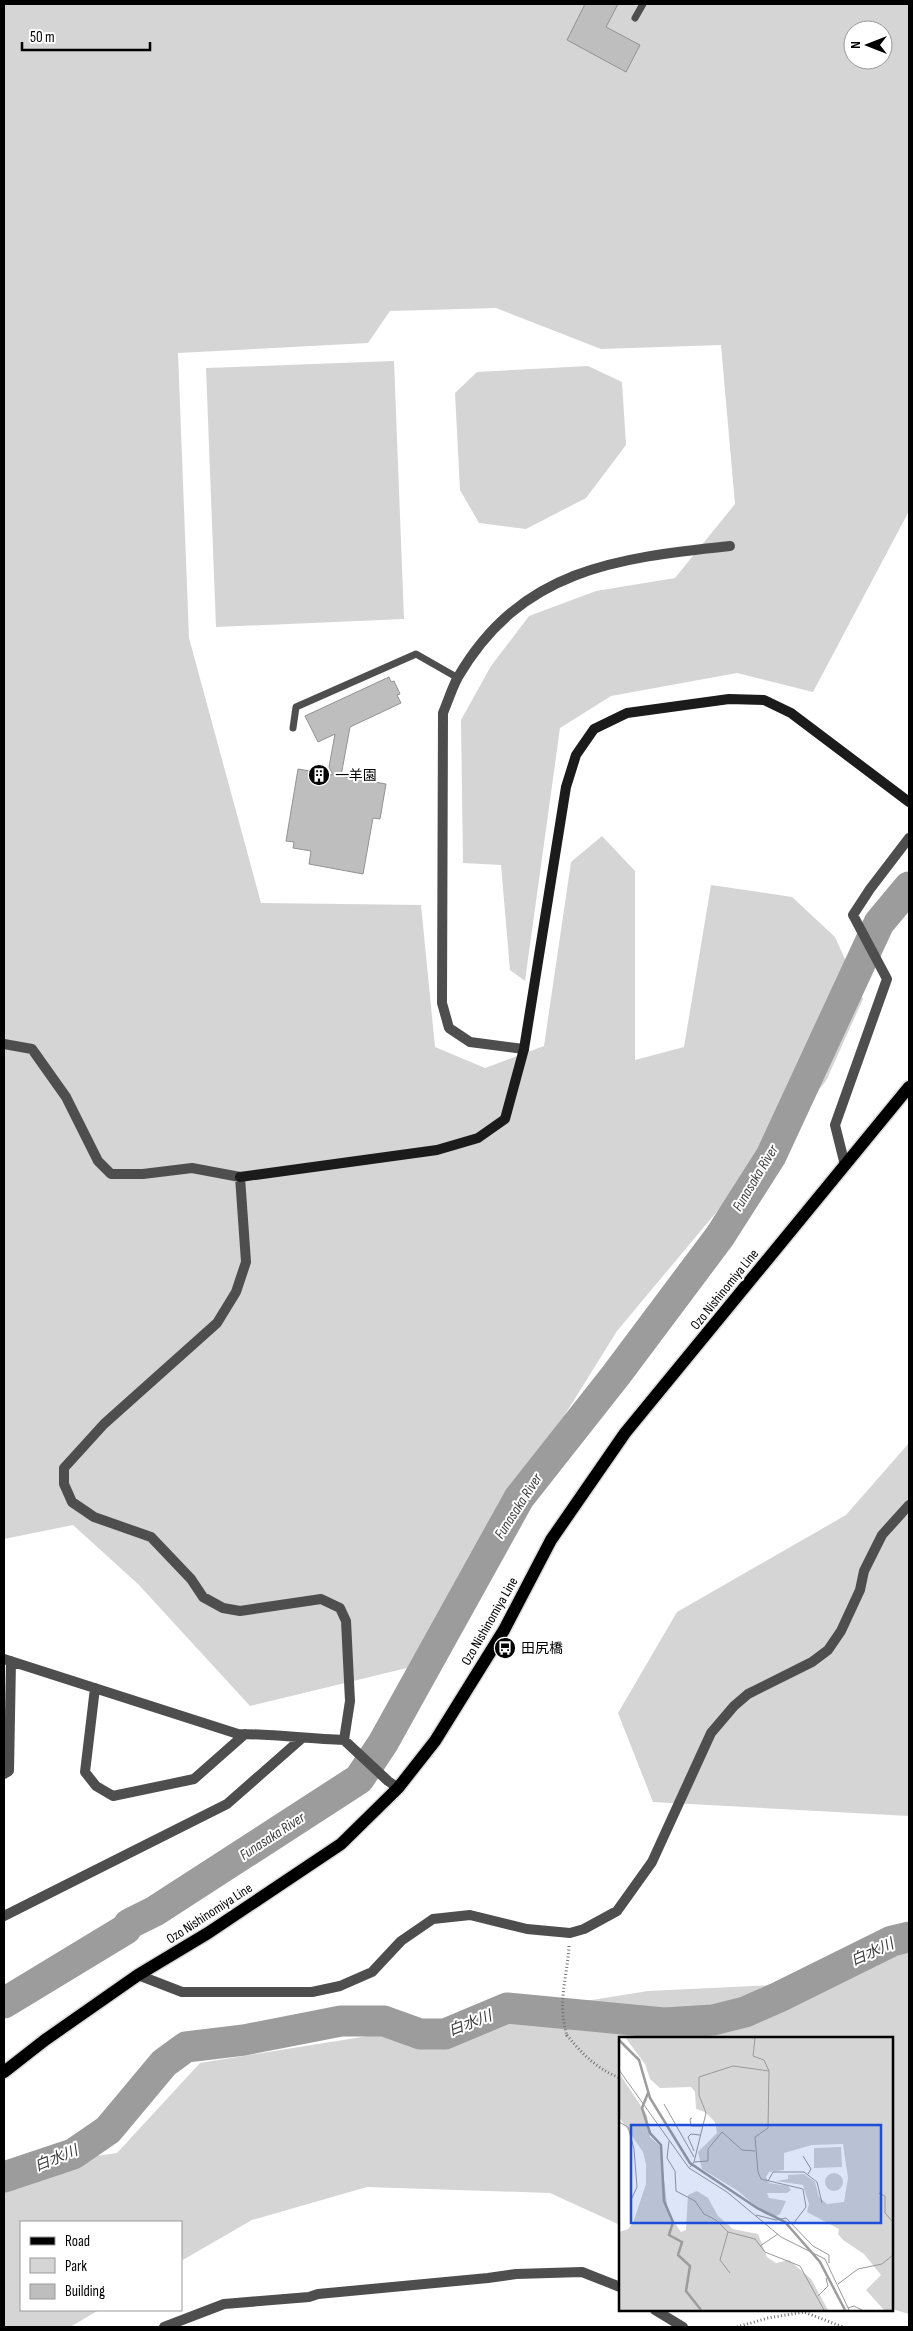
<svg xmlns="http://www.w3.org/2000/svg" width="913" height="2331" viewBox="0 0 913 2331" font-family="'Sofia Sans Condensed','Noto Sans JP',sans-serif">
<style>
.green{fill:#d5d5d5;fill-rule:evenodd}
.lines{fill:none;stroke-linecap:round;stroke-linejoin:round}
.river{stroke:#9c9c9c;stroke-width:31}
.building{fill:#bebebe;stroke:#929292}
.primary-casing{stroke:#dbdbdb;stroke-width:15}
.path{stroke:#707070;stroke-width:3;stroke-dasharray:1 2.5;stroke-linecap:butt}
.lane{stroke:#4e4e4e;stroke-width:7}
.street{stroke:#4e4e4e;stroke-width:10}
.secondary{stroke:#1b1b1b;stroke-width:10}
.primary{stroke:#000;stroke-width:12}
.labels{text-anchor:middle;stroke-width:4;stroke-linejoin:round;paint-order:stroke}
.poi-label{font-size:14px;fill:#000;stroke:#fff;text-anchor:start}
.street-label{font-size:14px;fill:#000;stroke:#fff}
.water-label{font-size:15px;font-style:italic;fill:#3d3d3d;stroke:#fff}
.inset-river{fill:none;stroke:#9c9c9c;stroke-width:2.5}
.inset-road{fill:none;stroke:#999;stroke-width:1}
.view{fill:#1d4ed8;fill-opacity:0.15;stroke:#1d4ed8;stroke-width:2.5}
.inset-edge{fill:none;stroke:#000;stroke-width:2.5}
</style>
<rect width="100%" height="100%" fill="#fff"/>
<!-- green -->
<path class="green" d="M4,4H909V511L813,692L737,673L611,696L560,728L525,981L510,970L501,865L463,863L461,720L491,666L529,616L596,591L675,578L735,504L721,345L601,349L496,308L390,311L368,343L178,353L189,638L261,903L421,905L435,1047L485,1068L544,1046L571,862L602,836L635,871V1060L684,1047L711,885L792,897L835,937L863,999L826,1081L617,1331L407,1668L250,1706L138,1584L73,1525L4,1539ZM853,30H883V60H853Z
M394,361L404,619L216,627L206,368Z
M588,366L622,382L626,445L586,498L526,529L479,523L460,490L455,393L477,372Z
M909,1443V1816L653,1802L618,1713L677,1612L846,1515Z
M909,1925V2314L892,2309V2038H620V2225L550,2193L367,2187L252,2220L181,2261V2222H21V2310H99L70,2327H4V2169L117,2153L200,2063L648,1991L820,1983Z"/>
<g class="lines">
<!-- river -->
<path class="river" d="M4,2003L126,1929L129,1924L155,1911L359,1779L383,1743L519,1498L616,1375L720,1236L771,1156L879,923L909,887
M4,2177L73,2154L108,2130L164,2063L186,2047L244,2040L341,2021H384L420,2034H445L507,2008L664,2023L713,2020L745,2012L779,1997L892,1941L909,1937"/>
</g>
<!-- building -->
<path class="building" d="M585,4H618L606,27L640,45L626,72L567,40Z
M389,677L391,682L394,681L400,694L397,695L401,703L350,727L341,776L386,784L380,819L373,818L363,874L309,864L311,851L293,848L294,842L286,841L298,769L333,775L329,767L335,734L318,742L305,716Z"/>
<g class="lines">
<!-- primary casing -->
<g class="primary-casing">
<path id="primary" d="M4,2072L45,2040L138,1975L208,1933L341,1844L398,1788L435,1741L504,1630L551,1540L625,1433L909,1087"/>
</g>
<!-- path -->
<path class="path" d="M569,1946C567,1979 557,2002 567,2036L566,2034C582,2054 597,2069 620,2078
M737,2327L768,2318L804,2312L843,2327"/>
<!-- lane -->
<path class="lane" d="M635,18L643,4
M293,728L296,707L416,654L458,678"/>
<!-- street -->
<path class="street" d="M4,1044L32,1049L66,1097L98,1161L111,1174H143L192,1168L240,1177L246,1262L236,1292L217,1323L104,1424L64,1468V1484L72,1502L94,1517L151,1537L191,1579L203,1597L223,1608L240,1611L321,1599L340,1608L346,1621L350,1701L344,1740
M524,1049L470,1042L449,1028L442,1003L443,713C448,701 452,688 458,677C521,569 616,558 730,546
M845,1165L835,1125L887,979L853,915L870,889L909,838
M4,1659L238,1734C274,1734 308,1739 344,1740L388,1781L398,1788
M95,1688L85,1772L96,1786L113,1796L194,1779L245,1734
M4,1774L9,1771L11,1661
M4,1916L227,1804L301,1739
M138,1975L182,1992H312L340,1986L372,1972L401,1941L433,1919L470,1915L527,1929L570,1933L584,1929L617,1911L652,1862L711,1733L734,1706L748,1694L812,1662L828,1650L841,1631L860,1590L864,1571L882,1535L909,1505
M655,2310L683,2327
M164,2327L224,2304L309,2297L318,2294L488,2278L516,2274L582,2272L620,2287"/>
<!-- secondary -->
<path class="secondary" d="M240,1177L437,1150L478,1138L505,1119L524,1049L566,787L576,755L594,729L627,713L729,699L764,700L791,713L909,802"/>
<!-- primary -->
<use href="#primary" class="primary"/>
</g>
<!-- icons -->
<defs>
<g id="building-disc" transform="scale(1.125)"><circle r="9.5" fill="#000" stroke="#fff"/><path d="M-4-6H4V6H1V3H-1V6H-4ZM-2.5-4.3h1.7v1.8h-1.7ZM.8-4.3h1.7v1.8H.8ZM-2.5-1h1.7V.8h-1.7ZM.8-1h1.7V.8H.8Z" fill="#fff"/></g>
<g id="bus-disc" transform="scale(1.125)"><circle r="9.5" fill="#000" stroke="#fff"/><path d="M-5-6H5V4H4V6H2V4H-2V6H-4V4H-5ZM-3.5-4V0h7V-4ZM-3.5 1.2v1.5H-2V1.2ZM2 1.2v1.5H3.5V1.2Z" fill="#fff"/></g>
</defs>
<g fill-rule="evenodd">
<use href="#building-disc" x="319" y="775"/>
<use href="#bus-disc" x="505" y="1648"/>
</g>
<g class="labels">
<!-- poi labels -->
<g class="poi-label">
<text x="335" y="780">一羊園</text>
<text x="521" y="1653">田尻橋</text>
</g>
<!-- street labels -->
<g class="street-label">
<text transform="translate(724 1289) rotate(-51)" y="5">Ozo Nishinomiya Line</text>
<text transform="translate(489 1621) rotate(-60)" y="5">Ozo Nishinomiya Line</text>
<text transform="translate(209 1913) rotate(-33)" y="5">Ozo Nishinomiya Line</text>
</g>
<!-- water labels -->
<g class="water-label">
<text transform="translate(755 1178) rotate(-59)" y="5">Funasaka River</text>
<text transform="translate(518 1506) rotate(-57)" y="5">Funasaka River</text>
<text transform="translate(272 1836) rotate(-33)" y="5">Funasaka River</text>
<text transform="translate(872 1952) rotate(-24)" y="5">白水川</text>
<text transform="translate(470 2023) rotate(-21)" y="5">白水川</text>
<text transform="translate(56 2158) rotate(-22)" y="5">白水川</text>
</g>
</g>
<!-- overview -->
<g transform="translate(619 2037)">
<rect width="274" height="274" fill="#fff"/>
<path d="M6,0H274V273H265L247,253L262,238L245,217L224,203L219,197L220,192L188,175L190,167L184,148L157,144L169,142V138L185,137L196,145L200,160L208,167L225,165L229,141L224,107L193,108L165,116V133L150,135L147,140L150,146L169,149L172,153L168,156H148L150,161L167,164L161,177L155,180L146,177L119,154L83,132L79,115L98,96L96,85L86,75L77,72L76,55L72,50L41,51L31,42L26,27ZM0,36L28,78L31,100L41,109L49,176L62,195L67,193L69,158L78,154L89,161L99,179L114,192L139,197L148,220L157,226L170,223L192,242L209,273H0V195L9,192L14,186L27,147V127L24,115L0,80ZM222,110L223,130L195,131V111ZM206 145a9 9 0 1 1 18 0a9 9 0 1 1-18 0Z" fill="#d5d5d5"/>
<path class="inset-river" d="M0,3L20,23L31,61L71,126L138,171L166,185L201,225L226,273M29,56L23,71L31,96L42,108L45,164L54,185L50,198L63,205L59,218L71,229L67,254L82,273"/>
<path class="inset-road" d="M128,0L136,1L134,19L145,23L150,34L149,91L136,100L139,135L142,142L184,152L187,170L174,187M0,33L70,131L108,155L162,200L206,222L230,273M45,67L75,120M73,81L71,82L72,89H84M0,85L9,90L15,112L18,150L12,163M50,104L48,121L56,134L57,154L76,164L85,177L97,183L109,195L136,202L146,215L181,229L205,273M75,114L69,100L72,97L81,98M184,119L192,132L189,137M75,125L89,124V112L103,95L123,113L136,114M71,130L75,125L87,76L80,58V40L114,29L150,34M149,144L154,135H185L198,145L203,166M260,156L266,159V176L274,185M137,178L157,183L167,181L194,209L210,218V226M109,195L101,223L111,236M141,209L159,197M219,247L239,232L263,227L274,218M199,259L209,249L207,241M229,271L235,269L243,273"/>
<path class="view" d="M12,88H262V186H12Z"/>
<rect width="274" height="274" class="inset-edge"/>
</g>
<!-- border -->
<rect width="913" height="2331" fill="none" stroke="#000000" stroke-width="10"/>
<!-- legend -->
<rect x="20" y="2221" width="162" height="90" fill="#ffffff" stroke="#999999"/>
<rect x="30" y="2237" width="25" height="8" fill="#000000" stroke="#999999"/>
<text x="65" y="2246" font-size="15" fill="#000000">Road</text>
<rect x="30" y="2258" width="25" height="15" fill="#d5d5d5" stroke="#999999"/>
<text x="65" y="2271" font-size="15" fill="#000000">Park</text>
<rect x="30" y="2284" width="25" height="15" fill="#bebebe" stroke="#999999"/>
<text x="65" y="2296" font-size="15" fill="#000000">Building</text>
<!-- north arrow -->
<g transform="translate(868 45) rotate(270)"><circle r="24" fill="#ffffff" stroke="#999999"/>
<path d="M0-4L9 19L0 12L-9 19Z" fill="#000000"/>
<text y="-8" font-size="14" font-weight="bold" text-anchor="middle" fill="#000000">N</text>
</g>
<!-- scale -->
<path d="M22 42v8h128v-8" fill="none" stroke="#000000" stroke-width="2.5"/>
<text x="30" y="42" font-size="15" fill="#000000" stroke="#ffffff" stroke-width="4" paint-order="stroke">50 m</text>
</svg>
